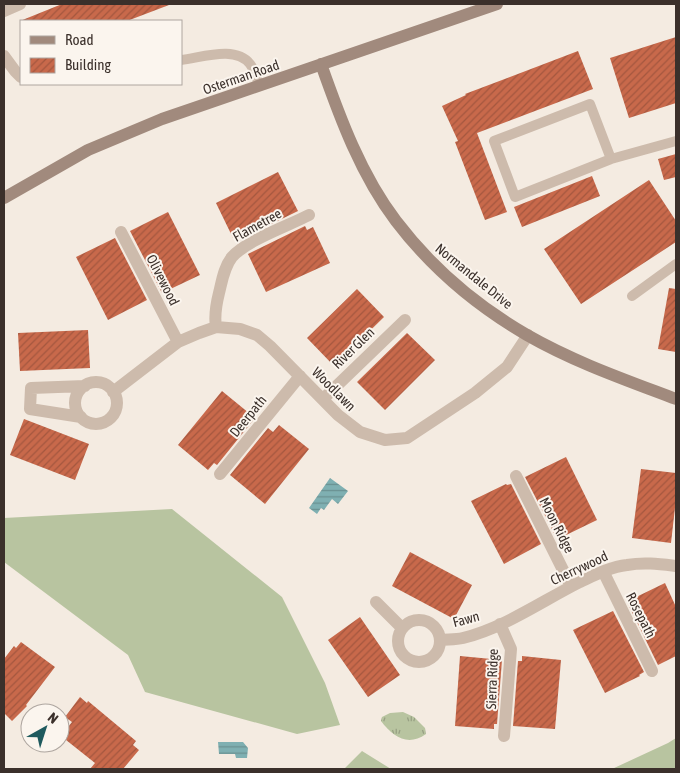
<svg xmlns="http://www.w3.org/2000/svg" width="680" height="773" viewBox="0 0 680 773" font-family="'Asap Condensed',sans-serif">
<style>
.grass{fill:#b8c4a0}
.park{fill:url(#park-tufts)}
.water{fill:url(#water-rules)}
.building{fill:url(#building-hatch)}
.lines{fill:none;stroke-linecap:round;stroke-linejoin:round}
.lane{stroke:#cdbbac;stroke-width:10}
.street{stroke:#cdbbac;stroke-width:12}
.secondary{stroke:#a18a7d;stroke-width:12}
.labels{text-anchor:middle;stroke-width:4;stroke-linejoin:round;paint-order:stroke}
.street-label{font-size:14px;fill:#3b302b;stroke:#fbf5ee}
</style>
<defs>
<pattern id="park-tufts" width="24" height="20" patternUnits="userSpaceOnUse" patternTransform="scale(1.25)"><rect width="24" height="20" fill="#b8c4a0"/><path d="M3 7l-1-3M5 7V3M7 7l1-3M15 17l-1-3M17 17v-4M19 17l1-3" fill="none" stroke="#97a083"/></pattern>
<pattern id="water-rules" width="6" height="5" patternUnits="userSpaceOnUse" patternTransform="scale(1.25)"><rect width="6" height="5" fill="#7fb0b2"/><path d="M0 2.5h6" fill="none" stroke="#699091"/></pattern>
<pattern id="building-hatch" width="6" height="6" patternUnits="userSpaceOnUse" patternTransform="scale(1.25)"><rect width="6" height="6" fill="#c8694b"/><path d="M-1 1l2-2M0 6l6-6M5 7l2-2" fill="none" stroke="#a4573f"/></pattern>
</defs>
<rect width="100%" height="100%" fill="#f4ebe1"/>
<!-- grass -->
<path class="grass" d="M172,509L282,597L325,683L340,725L297,734L145,692L128,655L4,562V518Z
M676,738V769H612L668,743Z
M362,751L391,769H344Z"/>
<!-- park -->
<path class="park" d="M403,712L414,717L425,728L426,734C408,747 393,737 381,721L382,717L390,713Z"/>
<!-- water -->
<path class="water" d="M330,478L348,491L338,504L332,499L324,510L321,508L317,514L309,508Z
M218,742H243L248,748L247,758H236L235,754H219Z"/>
<!-- building -->
<path class="building" d="M62,4H169V5L127,21H20Z
M676,37V103L629,118L610,58Z
M578,51L593,89L477,133L507,212L485,220L455,142L458,141L442,106L466,95L465,94Z
M676,154V177L664,180L658,159Z
M278,172L298,211L241,239L239,235L233,238L216,203Z
M592,176L600,196L522,227L514,207Z
M649,180L676,221V242L581,304L544,249Z
M168,212L200,275L162,293L130,231Z
M305,226L307,230L313,227L330,263L266,292L248,254Z
M115,238L147,300L108,320L76,257Z
M669,288L676,289V352L658,349Z
M357,289L384,317L334,366L307,338Z
M88,330L90,368L20,371L18,333Z
M407,333L435,360L385,410L357,382Z
M222,391L255,418L217,465L214,463L208,470L178,445Z
M24,419L89,444L75,480L10,455Z
M279,425L309,449L265,504L230,475L268,428L273,432Z
M566,457L597,520L562,537L560,534L556,537L525,477Z
M641,469L676,473V499L671,543L632,538Z
M506,484L507,485L511,484L541,544L504,564L471,501Z
M410,552L472,585L454,619L392,586Z
M665,583L676,607V656L658,665L628,604L631,602L630,600Z
M613,611L644,672L639,675L640,676L605,693L573,630Z
M360,617L400,675L368,697L328,640Z
M21,642L55,667L26,705L27,706L12,721L4,713V659L14,646L16,648Z
M460,656L502,660L497,724H494V729L455,726Z
M522,656L561,660L555,729L513,726L518,661H522Z
M80,697L87,703L88,701L136,741L133,745L139,750L123,769H90L95,763L61,736L72,722L65,717Z"/>
<g class="lines">
<!-- lane -->
<path class="lane" d="M181,60C201,58 235,45 250,64C255,70 257,79 259,86
M611,159L590,104L494,141L515,197L611,159L676,141
M632,296L676,264"/>
<!-- street -->
<path class="street" d="M4,11L20,4
M4,56L15,71L21,77
M121,232L178,342
M216,327C214,315 216,305 219,293C222,281 224,267 232,257C247,240 288,226 309,215
M75 403a21 21 0 1 1 42 0a21 21 0 1 1-42 0Z
M113,392L178,342L199,333L216,327L240,329L257,335L270,346L338,415L360,432L385,440L407,438L475,393L507,367L528,335
M323,399L405,320
M81,417L30,409L31,388L85,386
M220,474L300,376
M516,476L571,586
M603,571L652,671
M376,602L402,628
M398 641a21 21 0 1 1 42 0a21 21 0 1 1-42 0Z
M500,624L511,649L504,736
M440,640C447,639 455,640 463,638C504,628 542,601 580,582C595,575 610,567 627,565C644,562 659,564 676,566"/>
<!-- secondary -->
<path class="secondary" d="M321,64C340,118 361,175 396,221C431,267 477,306 527,335C574,362 626,380 676,399
M4,198L88,150L162,119L497,4"/>
</g>
<g class="labels">
<!-- street labels -->
<g class="street-label">
<text transform="translate(241 77) rotate(-19)" y="5">Osterman Road</text>
<text transform="translate(257 225) rotate(-29)" y="5">Flametree</text>
<text transform="translate(474 276) rotate(39)" y="5">Normandale Drive</text>
<text transform="translate(163 280) rotate(63)" y="5">Olivewood</text>
<text transform="translate(353 348) rotate(-44)" y="5">River Glen</text>
<text transform="translate(334 389) rotate(45)" y="5">Woodlawn</text>
<text transform="translate(248 416) rotate(-51)" y="5">Deerpath</text>
<text transform="translate(557 525) rotate(63)" y="5">Moon Ridge</text>
<text transform="translate(579 568) rotate(-25)" y="5">Cherrywood</text>
<text transform="translate(641 615) rotate(63)" y="5">Rosepath</text>
<text transform="translate(466 619) rotate(-15)" y="5">Fawn</text>
<text transform="translate(492 679) rotate(-88)" y="5">Sierra Ridge</text>
</g>
</g>
<!-- border -->
<rect width="680" height="773" fill="none" stroke="#3b302b" stroke-width="10"/>
<!-- legend -->
<rect x="20" y="20" width="162" height="65" fill="#fbf5ee" stroke="#aea6a0"/>
<rect x="30" y="36" width="25" height="8" fill="#a18a7d" stroke="#aea6a0"/>
<text x="65" y="45" font-size="15" fill="#3b302b">Road</text>
<rect x="30" y="58" width="25" height="15" fill="url(#building-hatch)" stroke="#aea6a0"/>
<text x="65" y="70" font-size="15" fill="#3b302b">Building</text>
<!-- north arrow -->
<g transform="translate(45 728) rotate(39)"><circle r="24" fill="#fbf5ee" stroke="#aea6a0"/>
<path d="M0-4L9 19L0 12L-9 19Z" fill="#1f5a5e"/>
<text y="-8" font-size="14" font-weight="bold" text-anchor="middle" fill="#3b302b">N</text>
</g>
</svg>
